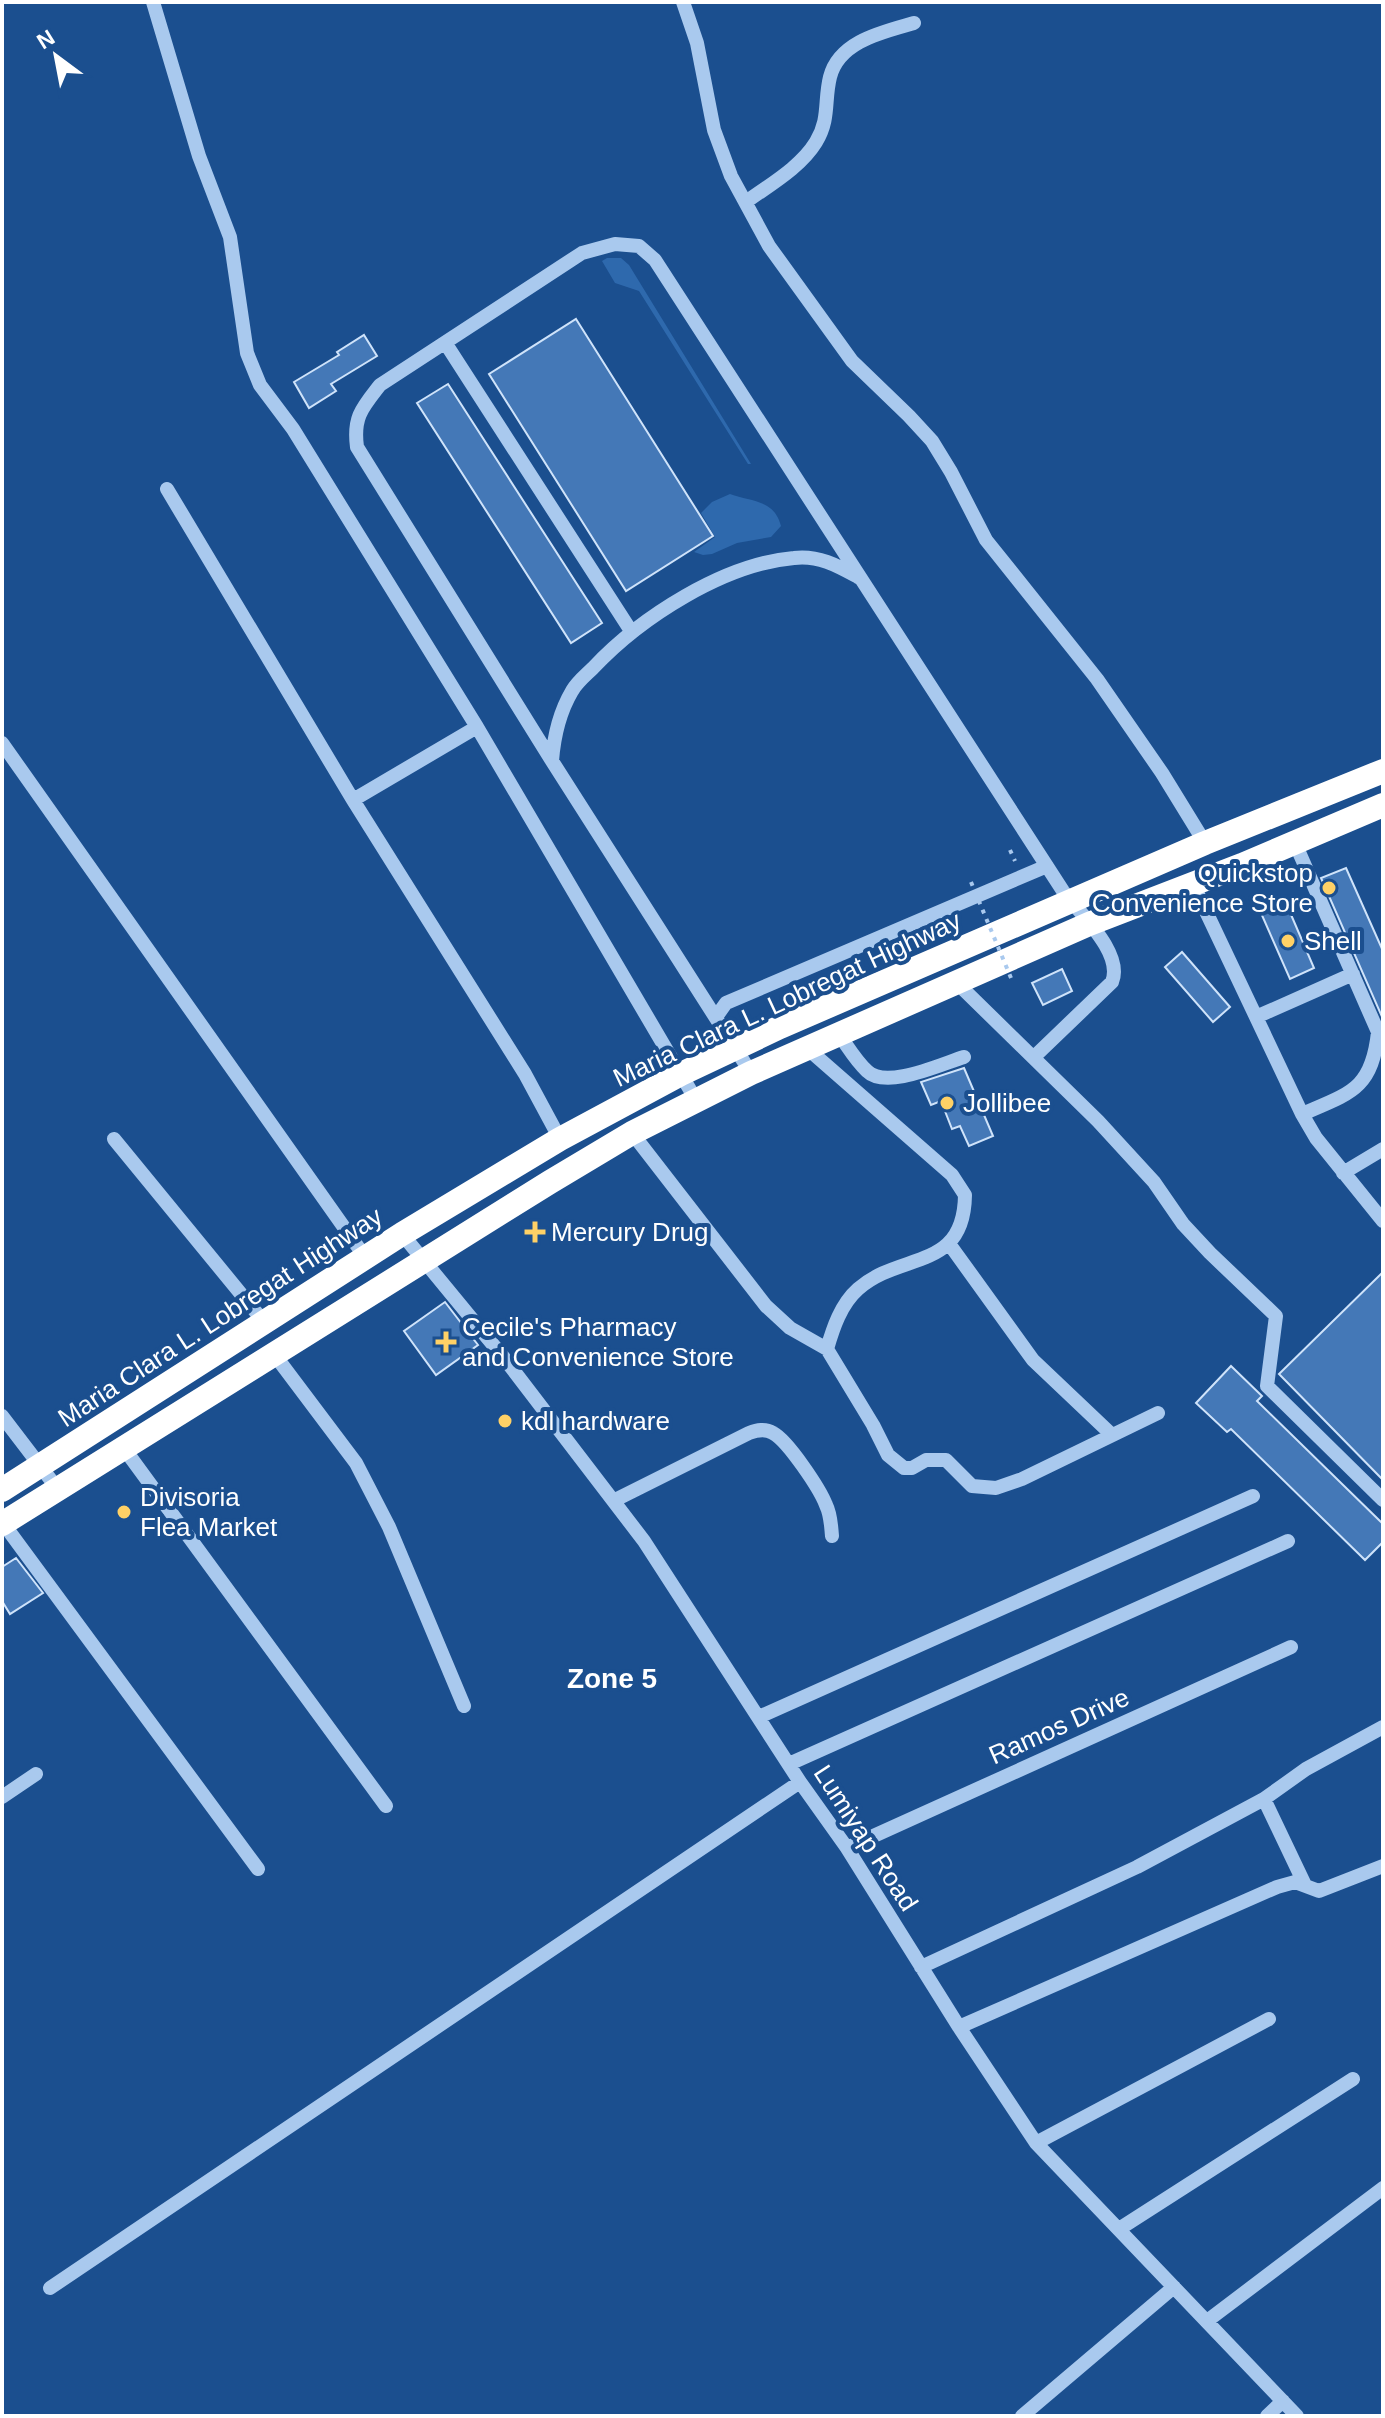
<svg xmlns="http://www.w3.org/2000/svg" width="1385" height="2418" viewBox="0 0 1385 2418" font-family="Helvetica,sans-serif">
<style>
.green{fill:#2e69ad}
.building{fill:#4478b7;stroke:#cfe3fa;stroke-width:2}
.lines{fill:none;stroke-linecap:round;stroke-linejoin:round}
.path{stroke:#a9c9ee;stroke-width:4;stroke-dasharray:4 6;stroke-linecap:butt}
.minor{stroke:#a9c9ee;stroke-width:14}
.highway{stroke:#fff;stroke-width:24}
.path-bridge{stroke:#a9c9ee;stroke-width:4;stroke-dasharray:4 6;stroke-linecap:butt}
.poi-dot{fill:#ffd166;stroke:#1b4f8f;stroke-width:3}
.labels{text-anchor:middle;stroke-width:8;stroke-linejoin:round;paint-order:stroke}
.poi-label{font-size:26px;fill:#fff;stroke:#1b4f8f;text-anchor:start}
.street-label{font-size:26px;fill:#fff;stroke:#1b4f8f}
.neighbourhood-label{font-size:28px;font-weight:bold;fill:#fff;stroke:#1b4f8f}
</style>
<rect width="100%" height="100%" fill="#1b4f8f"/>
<!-- green -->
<path class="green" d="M607,258H621L629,265L751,464H748L639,291L615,283L602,261Z
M730,494C751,502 774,499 781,526L771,537L737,543L712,554L703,555L694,552L715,537L701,513L712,502Z"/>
<!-- building -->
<path class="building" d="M576,319L713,536L626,591L489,374Z
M364,335L377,356L331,384L336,391L309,408L294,382L339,355L337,352Z
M448,384L602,623L571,643L417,403Z
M1346,868L1383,951V1019L1321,878Z
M1286,903L1314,968L1290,979L1261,913Z
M1182,952L1230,1007L1213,1022L1165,967Z
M1062,969L1072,991L1043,1005L1032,983Z
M964,1068L993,1136L969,1146L960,1126L952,1129L941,1101L931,1105L921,1082Z
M1383,1272V1480L1279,1374Z
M445,1302L478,1345L436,1375L404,1331Z
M1231,1366L1262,1396L1257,1401L1383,1524V1542L1365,1560L1231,1429L1227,1432L1196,1403Z
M16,1558L43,1593L10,1614L2,1601V1567Z"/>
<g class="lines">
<!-- path -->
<path class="path" d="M1010,850L1015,861"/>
<!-- minor -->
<path class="minor" d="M153,2L199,156L230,237L247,353L260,385L293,429L477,727L696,1100
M683,2L697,43L714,130L731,176L769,246L852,361L909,416L932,441L951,472L986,540L1097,679L1162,773L1205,843
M746,202C769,185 800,168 816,142C830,119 824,101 830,77C839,41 883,32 914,23
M446,344L631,631
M167,489L353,800L525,1074L560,1139
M2,743L365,1257
M552,761C554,735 559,713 572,691C577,682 586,675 593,668C641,617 724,564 794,558C819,555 838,566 858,577
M353,800L477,727
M1295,843L1378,1032C1372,1089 1351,1093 1302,1114
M1193,884L1302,1114L1316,1138L1383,1221
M958,984L1098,1121L1154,1182L1183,1224L1210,1253L1276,1316L1267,1386L1383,1500
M716,1017L726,1003L1047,866
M1256,1017L1353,974
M840,1036C848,1047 856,1061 867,1071C886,1090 941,1064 964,1057
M808,1049L952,1175L965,1195C964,1272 901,1251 858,1289C841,1304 833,1328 827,1349L873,1425L888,1455L904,1468H912L926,1460H946L972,1486L996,1488L1022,1479L1158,1413
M751,1073L552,761L357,447C353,417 362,408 380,385L582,253L615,244L639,246L655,260L1063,891C1079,913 1124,953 1112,982L1034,1057
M632,1133L766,1306L790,1328L827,1349
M114,1139L264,1322
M1343,1173L1383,1149
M402,1234L504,1358L644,1541L800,1782L847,1848L959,2027L1036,2143L1297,2416
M950,1245L1033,1360L1111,1434
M274,1354L356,1463L389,1527L464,1706
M2,1416L57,1488
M123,1447L386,1806
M615,1500L749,1433C757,1430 765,1428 773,1433C788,1441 820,1489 826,1505C831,1515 831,1526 832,1536
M3,1523L258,1869
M759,1717L1253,1496
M789,1764L1288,1541
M2,1797L36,1774
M1264,1799L1305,1885
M847,1848L1291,1647
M921,1967L1137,1867L1264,1799L1306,1769L1383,1727
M959,2027L1277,1887L1295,1882L1319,1891L1383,1866
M1036,2143L1269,2019
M1119,2229L1353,2079
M50,2288L800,1782
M1207,2321L1383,2188
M1022,2416L1174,2287
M1267,2416L1283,2401"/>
<!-- highway -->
<path class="highway" d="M2,1490L402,1234L560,1139L681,1074L780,1027L1205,843L1383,771
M2,1524L550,1182L632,1133L751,1073L1089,924L1242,865L1383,805"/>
<!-- path-bridge -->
<path class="path-bridge" d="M971,882L1011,978"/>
</g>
<!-- markers -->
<g class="poi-dot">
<circle cx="1329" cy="888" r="8"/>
<circle cx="1288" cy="941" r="8"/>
<circle cx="947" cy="1103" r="8"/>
<path d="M531 1220h8v8h8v8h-8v8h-8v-8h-8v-8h8z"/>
<path d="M442 1330h8v8h8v8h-8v8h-8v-8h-8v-8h8z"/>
<circle cx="505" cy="1421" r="8"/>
<circle cx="124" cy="1512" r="8"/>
</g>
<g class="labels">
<!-- poi labels -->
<g class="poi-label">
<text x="1313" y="882" text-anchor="end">Quickstop<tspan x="1313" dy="30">Convenience Store</tspan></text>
<text x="1304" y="950">Shell</text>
<text x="963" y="1112">Jollibee</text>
<text x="551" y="1241">Mercury Drug</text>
<text x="462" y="1336">Cecile's Pharmacy<tspan x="462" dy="30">and Convenience Store</tspan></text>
<text x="521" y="1430">kdl hardware</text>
<text x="140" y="1506">Divisoria<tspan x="140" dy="30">Flea Market</tspan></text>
</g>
<!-- street labels -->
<g class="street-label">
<text transform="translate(787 999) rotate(-25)" y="9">Maria Clara L. Lobregat Highway</text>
<text transform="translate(220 1317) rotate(-33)" y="9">Maria Clara L. Lobregat Highway</text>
<text transform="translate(1059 1726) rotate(-24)" y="9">Ramos Drive</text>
<text transform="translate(866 1838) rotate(57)" y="9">Lumiyap Road</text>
</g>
<!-- neighbourhood labels -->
<g class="neighbourhood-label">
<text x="612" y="1688">Zone 5</text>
</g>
</g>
<!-- border -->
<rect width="1385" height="2418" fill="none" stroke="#ffffff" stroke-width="8"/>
<!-- north arrow -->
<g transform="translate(56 56) rotate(328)" stroke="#1b4f8f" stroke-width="6" paint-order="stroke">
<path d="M0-6L14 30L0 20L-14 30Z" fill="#ffffff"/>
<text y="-12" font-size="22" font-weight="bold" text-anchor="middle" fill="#ffffff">N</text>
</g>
</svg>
